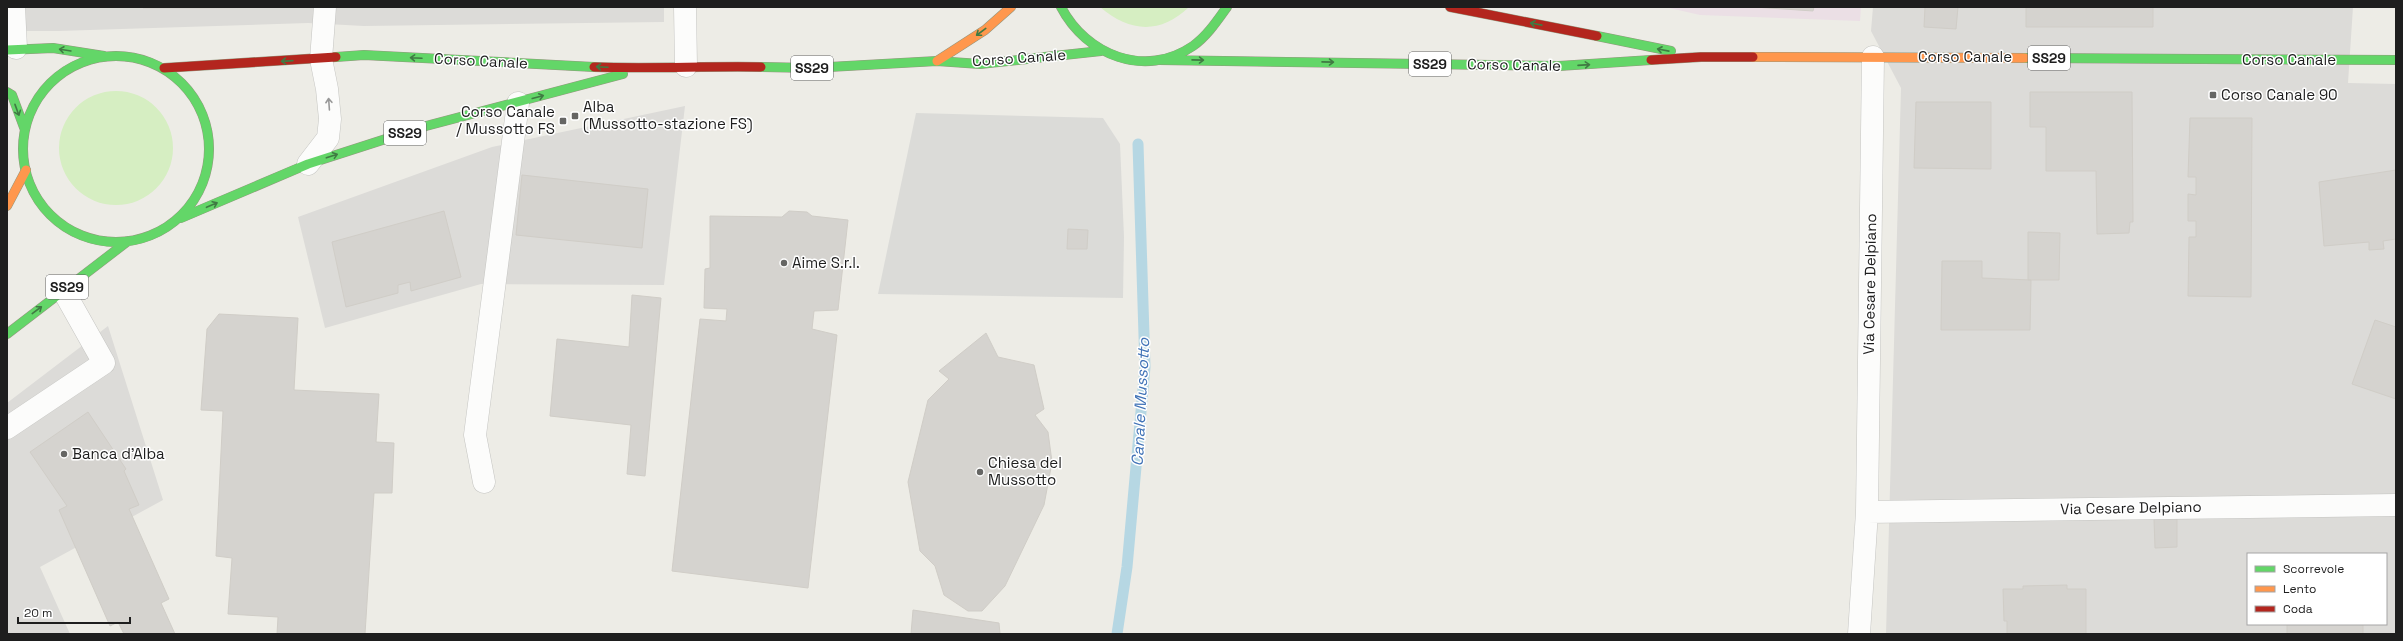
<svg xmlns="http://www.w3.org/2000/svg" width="2403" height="641" viewBox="0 0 2403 641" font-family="'Space Grotesk',sans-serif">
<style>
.residential{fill:#dcdbd8;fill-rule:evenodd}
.industrial{fill:#ebdfe5}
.grass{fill:#d6eec2}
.parking{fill:#dbdbd8}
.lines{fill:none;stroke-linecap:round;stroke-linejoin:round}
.stream{stroke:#b6d7e3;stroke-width:11}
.building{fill:#d5d3cf;stroke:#d0cdc7}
.lane-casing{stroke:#c5c5c2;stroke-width:23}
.street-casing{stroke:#c5c5c2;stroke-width:23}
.fast-casing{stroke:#94977e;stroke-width:10}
.slow-casing{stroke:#94977e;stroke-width:10}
.jam-casing{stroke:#94977e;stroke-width:10}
.lane{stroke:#fcfcfb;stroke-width:22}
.street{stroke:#fcfcfb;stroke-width:22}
.fast{stroke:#63d668;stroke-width:9}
.slow{stroke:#ff974d;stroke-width:9}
.jam{stroke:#b3261e;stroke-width:9}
.oneway{stroke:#407a43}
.oneway2{stroke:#989898}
.poi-dot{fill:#666664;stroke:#fff;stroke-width:1.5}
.labels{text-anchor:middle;stroke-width:3;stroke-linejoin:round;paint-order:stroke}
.shield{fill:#fff;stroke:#626262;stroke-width:1}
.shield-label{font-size:14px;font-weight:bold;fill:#1e1e1e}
.street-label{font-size:15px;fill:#1e1e1e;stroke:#fff}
.poi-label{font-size:15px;fill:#1e1e1e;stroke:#fff;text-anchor:start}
.water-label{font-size:16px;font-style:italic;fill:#4173b7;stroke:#fff}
</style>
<rect width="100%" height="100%" fill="#edece6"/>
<!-- residential -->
<path class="residential" d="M7,7H664V22L364,26L308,23L58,31H7Z
M1873,7H2353L2348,83L2396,84V634H1886L1901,88L1871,31ZM2248,554H2386V624H2248Z
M685,106L664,285L481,284L325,328L298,217L492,147Z
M108,326L163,500L40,567L70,634H7V403Z"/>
<!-- industrial -->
<path class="industrial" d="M1665,7H1861L1860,21L1700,15Z"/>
<!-- grass -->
<path class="grass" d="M1100,7H1189C1160,35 1129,32 1100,7Z
M59 148a57 57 0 1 1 114 0a57 57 0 1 1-114 0Z"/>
<!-- parking -->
<path class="parking" d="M916,113L1103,118L1120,144L1124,237L1123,298L878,294Z"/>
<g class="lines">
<!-- stream -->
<path class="stream" d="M1117,634L1127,567L1145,367L1138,144"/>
</g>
<!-- building -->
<path class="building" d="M143,7H199V8H143Z
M199,7H297L199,8Z
M1754,7H1814L1813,11Z
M1925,7H1958L1956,29L1924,27Z
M2026,7H2153V27H2026Z
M2030,92H2132L2133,222H2130L2129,233L2097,234L2096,171H2046V127H2030Z
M1916,102H1991V169L1914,168Z
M2190,118H2252L2251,297L2188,296L2189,237H2196V221H2188V194L2196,195V177H2188Z
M2396,170V239L2383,241L2384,249L2369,250V242L2324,246L2319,182Z
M522,175L648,189L642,248L516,235Z
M444,211L461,277L411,291L410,282L398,285V293L346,307L332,242Z
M789,211L807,212L812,216L848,220L838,310L814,311L812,329L837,335L808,588L672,571L700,319L726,321L727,309L704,308L705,269L710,268V216L782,217Z
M1068,229L1088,230L1087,249H1067Z
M2028,232L2060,233L2059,280H2028Z
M1942,261H1982V278L2031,280L2030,330H1941Z
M632,295L661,298L645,476L627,474L631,425L550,416L557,339L629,347Z
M219,314L298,318L294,390L379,394L376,442L394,443L392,493H374L365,634H277L278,617L228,614L232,558L216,556L223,411L201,410L207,329Z
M2375,320L2396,327V399L2352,384Z
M986,333L998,357L1034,365L1044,409L1035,415L1048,432L1052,462L1044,505L1005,586L982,611H968L944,595L935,566L920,551L908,482L928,400L949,379L939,371Z
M88,412L126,469L124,471L139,505L129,509L169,599L161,603L175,634H124L118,622L110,626L59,510L67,506L30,452Z
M2177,518V547L2155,548L2154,519Z
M2067,585V589H2086V634H2007V621H2004L2003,589H2023V586Z
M913,610L999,623L1000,634H911Z
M2287,624H2363V634H2287Z"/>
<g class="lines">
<!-- lane casing -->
<g class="lane-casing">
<path id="lane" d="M14,7L16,48
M7,428L104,363L63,290
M484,482L475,435L518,103"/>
</g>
<!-- street casing -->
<g class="street-casing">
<path id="street" d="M685,7L686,66
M308,164L328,138L330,119L327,89L321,59L325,7
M1867,512L2396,505
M1859,634L1867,512L1873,57"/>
</g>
<!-- fast casing -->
<g class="fast-casing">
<path id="fast" d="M1061,7C1086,55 1145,79 1193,46C1207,36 1217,21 1227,7
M1597,36L1671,51
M7,50L53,48L104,56
M23 149a93 93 0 1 1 186 0a93 93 0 1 1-186 0Z
M336,57L364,55L594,67
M2025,58L2396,60
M1159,60L1559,66L1651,60
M761,67L811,68L937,61L980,64L1101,51
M7,92L12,95L25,130
M181,218L308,164L426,126L623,74
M7,334L128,241"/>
</g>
<!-- slow casing -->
<g class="slow-casing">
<path id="slow" d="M1753,57L2025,58
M937,61L985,30L1011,7
M7,206L26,170"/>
</g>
<!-- jam casing -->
<g class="jam-casing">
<path id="jam" d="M1450,7L1597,36
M1651,60L1701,57H1753
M594,67C650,69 705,66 761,67
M164,68L336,57"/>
</g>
<!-- lane -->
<use href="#lane" class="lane"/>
<!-- street -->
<use href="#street" class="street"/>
<!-- fast -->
<use href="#fast" class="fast"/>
<!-- slow -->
<use href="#slow" class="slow"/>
<!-- jam -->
<use href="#jam" class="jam"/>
</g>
<!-- one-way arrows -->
<defs><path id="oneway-shaft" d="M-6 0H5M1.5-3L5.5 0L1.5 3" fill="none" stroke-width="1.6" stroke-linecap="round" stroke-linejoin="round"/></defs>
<g class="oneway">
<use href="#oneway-shaft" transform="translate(1536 24) rotate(-169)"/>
<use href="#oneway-shaft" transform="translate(981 32) rotate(143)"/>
<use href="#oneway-shaft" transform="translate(65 50) rotate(-171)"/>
<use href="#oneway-shaft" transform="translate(1663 50) rotate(-169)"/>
<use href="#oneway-shaft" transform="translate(416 58) rotate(-177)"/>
<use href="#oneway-shaft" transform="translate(1198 60) rotate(1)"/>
<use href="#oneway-shaft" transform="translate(287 61) rotate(176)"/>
<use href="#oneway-shaft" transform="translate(1328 62) rotate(1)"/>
<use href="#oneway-shaft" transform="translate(1584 65) rotate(-4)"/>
<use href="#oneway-shaft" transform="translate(602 67) rotate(-177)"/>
<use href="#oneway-shaft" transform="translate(538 97) rotate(-15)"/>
<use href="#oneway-shaft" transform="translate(17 110) rotate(70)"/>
<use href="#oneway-shaft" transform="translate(332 156) rotate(-18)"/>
<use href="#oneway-shaft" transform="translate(212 205) rotate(-23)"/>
<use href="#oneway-shaft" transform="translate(37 310) rotate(-37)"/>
</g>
<use class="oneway2" href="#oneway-shaft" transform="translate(329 104) rotate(-94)"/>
<!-- markers -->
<g class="poi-dot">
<rect x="2209" y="91" width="8" height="8" rx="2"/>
<rect x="571" y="112" width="8" height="8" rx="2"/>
<rect x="559" y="117" width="8" height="8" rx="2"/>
<circle cx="784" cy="263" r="4"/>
<circle cx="64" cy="454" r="4"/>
<circle cx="980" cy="472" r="4"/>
</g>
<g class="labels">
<!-- shield labels -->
<g class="shield">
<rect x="2028" y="46" width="42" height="24" rx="3"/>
<rect x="1409" y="52" width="42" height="24" rx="3"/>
<rect x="791" y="56" width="42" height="24" rx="3"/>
<rect x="384" y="121" width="42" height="24" rx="3"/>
<rect x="46" y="275" width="42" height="24" rx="3"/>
</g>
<g class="shield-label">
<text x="2049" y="63">SS29</text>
<text x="1430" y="69">SS29</text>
<text x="812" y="73">SS29</text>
<text x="405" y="138">SS29</text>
<text x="67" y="292">SS29</text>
</g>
<!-- street labels -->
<g class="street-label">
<text x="1965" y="62">Corso Canale</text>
<text transform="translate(1019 58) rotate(-4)" y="5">Corso Canale</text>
<text x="2289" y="65">Corso Canale</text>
<text transform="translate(481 61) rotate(3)" y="5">Corso Canale</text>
<text transform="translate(1514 65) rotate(1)" y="5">Corso Canale</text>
<text transform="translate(1870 284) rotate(-89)" y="5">Via Cesare Delpiano</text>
<text transform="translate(2131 508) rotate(-1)" y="5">Via Cesare Delpiano</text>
</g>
<!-- poi labels -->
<g class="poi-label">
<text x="2221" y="100">Corso Canale 90</text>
<text x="583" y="112">Alba<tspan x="583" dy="17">(Mussotto-stazione FS)</tspan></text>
<text x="555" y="117" text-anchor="end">Corso Canale<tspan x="555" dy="17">/ Mussotto FS</tspan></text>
<text x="792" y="268">Aime S.r.l.</text>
<text x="72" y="459">Banca d'Alba</text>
<text x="988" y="468">Chiesa del<tspan x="988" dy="17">Mussotto</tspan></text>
</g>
<!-- water labels -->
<g class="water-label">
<text transform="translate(1140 402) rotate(-87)" y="6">Canale Mussotto</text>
</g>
</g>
<!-- border -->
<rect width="2403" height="641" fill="none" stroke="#1e1e1e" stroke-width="16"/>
<!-- legend -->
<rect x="2247" y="553" width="140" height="72" fill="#ffffff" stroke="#a5a5a5"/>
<rect x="2255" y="566" width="20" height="6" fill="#63d668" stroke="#a5a5a5"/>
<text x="2283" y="573" font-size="12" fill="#1e1e1e">Scorrevole</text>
<rect x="2255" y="586" width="20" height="6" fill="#ff974d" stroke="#a5a5a5"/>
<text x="2283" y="593" font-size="12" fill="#1e1e1e">Lento</text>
<rect x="2255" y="606" width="20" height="6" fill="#b3261e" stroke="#a5a5a5"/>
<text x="2283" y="613" font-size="12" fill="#1e1e1e">Coda</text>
<!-- scale -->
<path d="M18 617v6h112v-6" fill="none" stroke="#1e1e1e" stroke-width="2"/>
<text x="24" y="617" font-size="12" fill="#1e1e1e" stroke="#ffffff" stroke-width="3" paint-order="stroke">20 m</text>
</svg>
